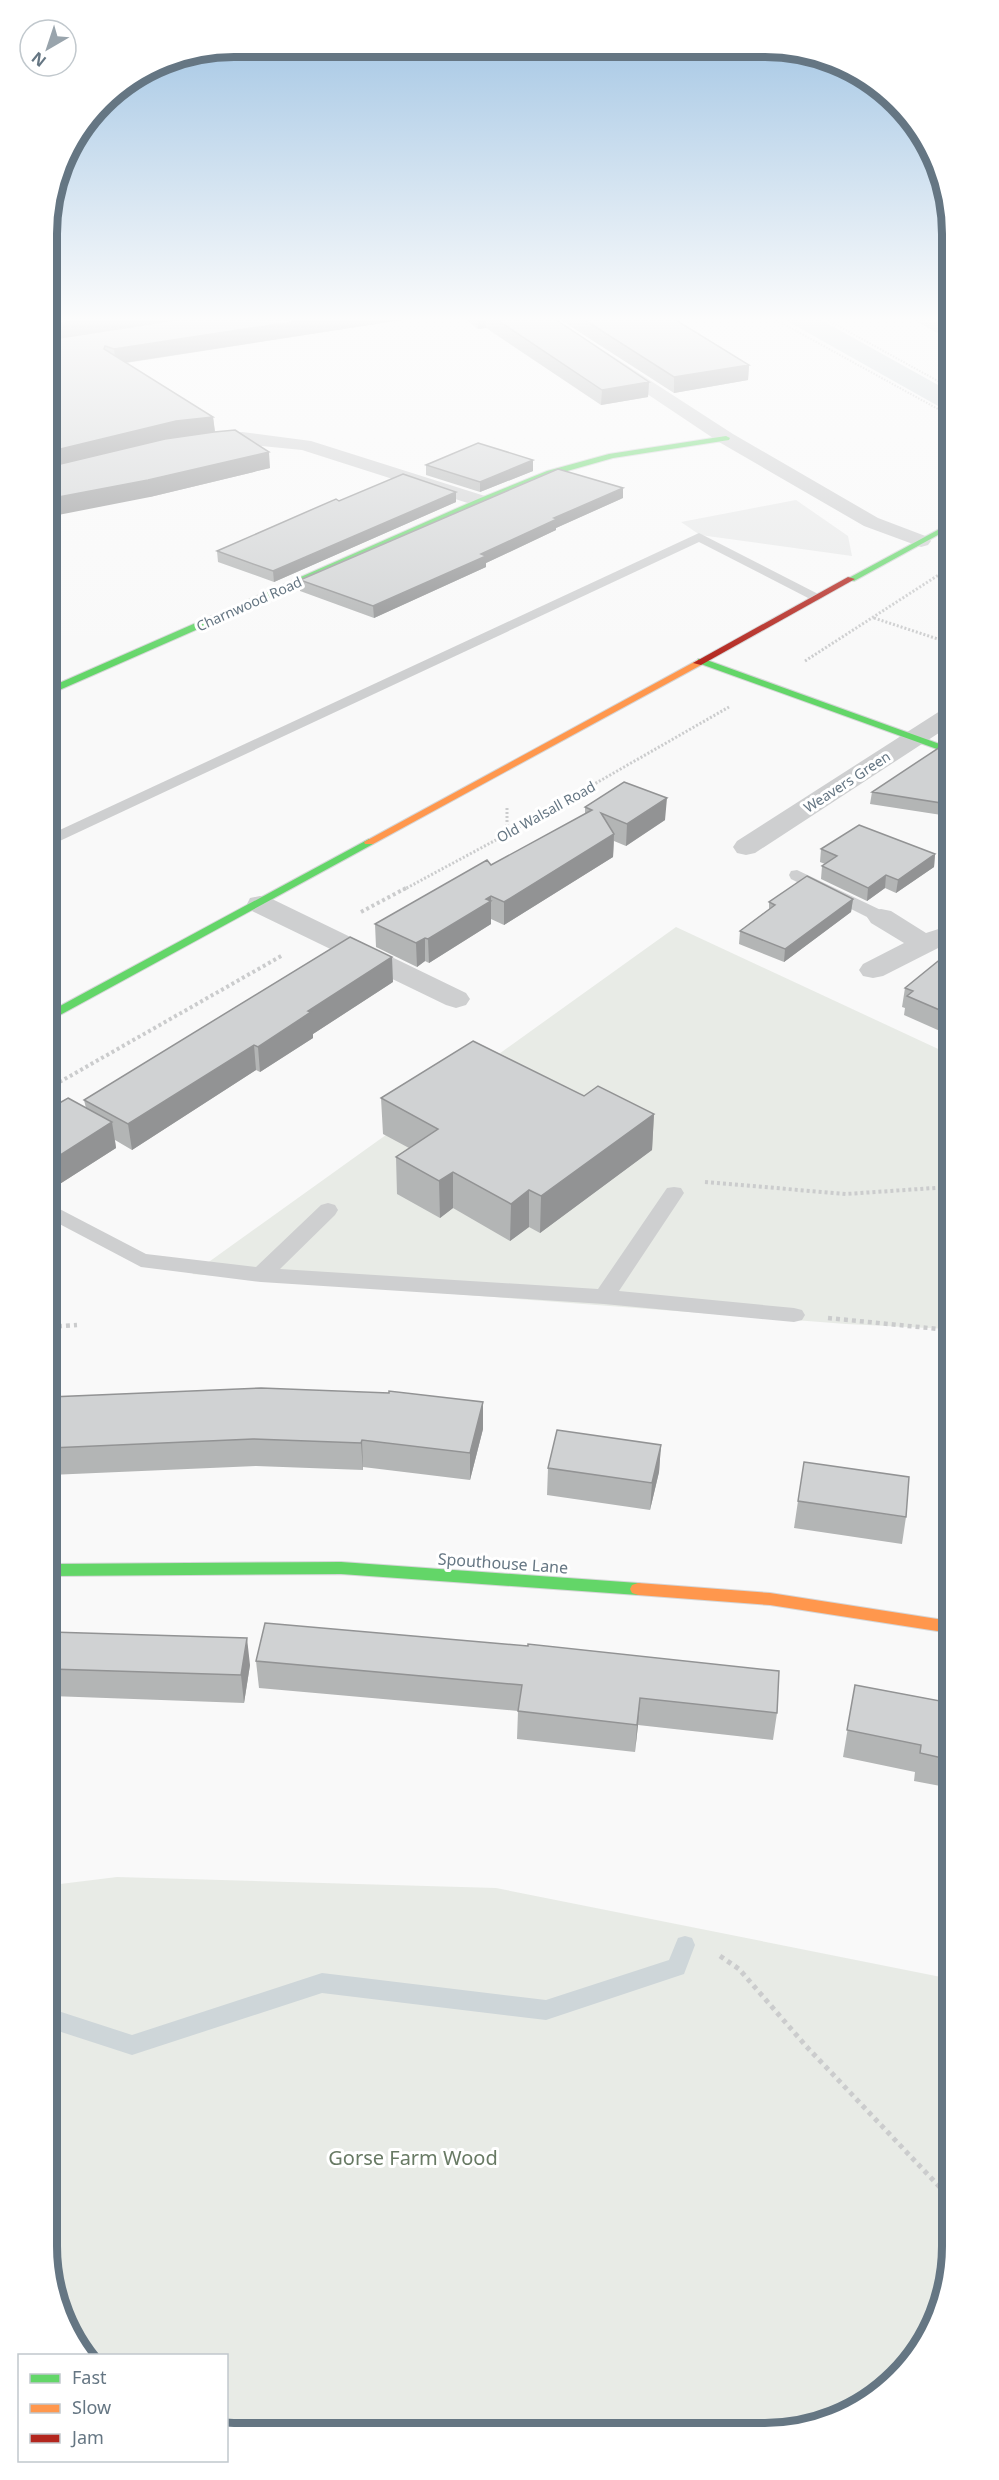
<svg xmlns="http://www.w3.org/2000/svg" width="999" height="2480" viewBox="0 0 999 2480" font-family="'Noto Sans',sans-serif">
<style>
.built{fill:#e8e9e9}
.green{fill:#e8ebe6}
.water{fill:#ced6d9}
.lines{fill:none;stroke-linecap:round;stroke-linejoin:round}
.stream{fill:#ced6d9;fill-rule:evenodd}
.fast-casing{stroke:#d5d6d7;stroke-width:2}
.slow-casing{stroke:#d5d6d7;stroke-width:2}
.jam-casing{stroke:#d5d6d7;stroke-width:2}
.path-far4{stroke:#cbcccd;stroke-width:2;stroke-dasharray:1.5 1.5;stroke-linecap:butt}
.path-far3{stroke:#cbcccd;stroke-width:3;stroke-dasharray:2 2;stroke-linecap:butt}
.path-far2{stroke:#cbcccd;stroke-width:4;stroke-dasharray:3 3;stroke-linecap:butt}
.path-far1{stroke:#cbcccd;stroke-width:4.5;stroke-dasharray:4 4;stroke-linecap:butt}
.path{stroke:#cbcccd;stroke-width:5;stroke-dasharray:4.5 4.5;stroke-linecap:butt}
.lane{fill:#cecfd0;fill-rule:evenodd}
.street{fill:#cecfd0;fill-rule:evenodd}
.fast{fill:#63d668;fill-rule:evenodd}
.slow{fill:#ff974d;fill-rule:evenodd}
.jam{fill:#b3261e;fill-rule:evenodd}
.wall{fill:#b3b5b5}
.shaded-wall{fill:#929394}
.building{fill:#d0d2d3;stroke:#929394;stroke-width:1.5}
.labels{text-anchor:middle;stroke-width:6;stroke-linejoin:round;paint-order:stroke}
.far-street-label{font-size:14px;fill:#657683;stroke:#fff}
.street-label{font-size:16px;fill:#657683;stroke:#fff}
.near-park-label{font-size:20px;fill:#687a64;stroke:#fff}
.rim{fill:none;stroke:#657683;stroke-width:8}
</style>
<rect width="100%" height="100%" fill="#f9f9f9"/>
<!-- built -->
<path class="built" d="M796,500L848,536L852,556L700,535L681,522Z"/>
<!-- green -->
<path class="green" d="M676,927L949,1054V1329L846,1324L192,1274Z
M117,1877L496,1888L951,1979L952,2258L938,2317L914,2360L869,2402L813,2427L227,2430L226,2356L88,2355L53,2294L52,1885Z"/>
<!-- water -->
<path class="water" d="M780,317H816L947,390V411Z"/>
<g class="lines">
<!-- stream -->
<path class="stream" d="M685,1936L692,1938L695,1945L684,1974L546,2020L322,1993L132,2055L52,2029V2009L132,2035L322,1973L546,2000L669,1960L678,1938Z"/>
<!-- fast casing -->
<g class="fast-casing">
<path id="fast" d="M726,436L730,438L729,440L613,458L553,475L484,503L48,695V688L478,499L547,471L609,454Z
M947,525V530L854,581L847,579Z
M698,659H704L948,747V753L698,663Z
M369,839L373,840V844L49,1021V1012Z
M341,1562L638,1583L644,1585L646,1589L644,1593L638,1595L341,1574L51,1576V1564Z"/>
</g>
<!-- slow casing -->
<g class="slow-casing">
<path id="slow" d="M698,660L701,661V665L373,844H365L364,842Z
M638,1583L770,1593L950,1621V1633L770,1605L638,1595L632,1593L630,1589L632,1585Z"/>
</g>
<!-- jam casing -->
<g class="jam-casing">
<path id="jam" d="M848,577L855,579L701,665L693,663Z"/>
</g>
<!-- path-far4 -->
<path class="path-far4" d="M771,317L947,414
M822,317L947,386"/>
<!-- path-far3 -->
<path class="path-far3" d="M874,618L947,642
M805,661L940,574L947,572
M507,808V834
M403,890L507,834L729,707"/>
<!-- path-far2 -->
<path class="path-far2" d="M361,912L406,888
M49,1088L283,955
M705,1182L846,1194L949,1187"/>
<!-- path-far1 -->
<path class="path-far1" d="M828,1318L949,1330
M50,1327L77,1325"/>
<!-- path -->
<path class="path" d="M720,1956L739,1969L806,2046L952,2200"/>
<!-- lane -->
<path class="lane" d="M699,533L824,597L817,601L812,600L699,542L49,846V835Z
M797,870L887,913L890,917L887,921H875L791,879L789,875L791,871Z
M674,1187L681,1188L684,1193L619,1291L794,1308L802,1310L805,1315L802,1320L794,1322L604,1304L261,1282L141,1267L50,1219V1204L146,1254L256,1267L321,1205L328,1203L335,1205L338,1210L335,1215L280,1269L598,1289L667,1188Z"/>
<!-- street -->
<path class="street" d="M532,317H552L733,434L878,518L928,537L931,541L928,545L921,547L864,526L719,442Z
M908,317H929L947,326V338Z
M242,432L311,441L488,497L491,501L488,505H474L302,450L242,444L204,447L197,445L195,441L197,437Z
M948,709V727L755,853L746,855L737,853L733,847L737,841L940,711Z
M260,896L270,898L466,993L470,999L466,1005L456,1008L446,1005L250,910L247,904L250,898Z
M881,909L891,911L926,933L948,926V943L883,976L873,978L863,976L859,970L863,964L904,943L871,923L867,917L871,911Z"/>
<!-- fast -->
<use href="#fast" class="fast"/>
<!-- slow -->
<use href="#slow" class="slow"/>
<!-- jam -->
<use href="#jam" class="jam"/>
</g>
<!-- wall -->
<path class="wall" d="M47,317H421L126,363L213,417L215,431L270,468L150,497Z
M462,317H552L649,382L648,397L601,405L486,328L478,329Z
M556,317H671L749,365L748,380L674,393Z
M940,317H947V321Z
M426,465L533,471L480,492L426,475Z
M623,498L556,528V530L486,563V567L374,618L300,591V580Z
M339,501L456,502L274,582L218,562L217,551Z
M948,746V816L870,804L872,792Z
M585,807L665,820L626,846L614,841L613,857L504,925L491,919V924L429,963L425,961L417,967L376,947L375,924L491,865L585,814Z
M821,849L935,854L934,867L896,893L885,888L867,901L821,879L822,866L825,864L820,862Z
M853,899L851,912L784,962L739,944L740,931L769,909V902Z
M948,953L949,1035L904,1015L905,1008L902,1007L905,988Z
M393,982L313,1034V1038L260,1072L256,1070L132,1150L115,1140L116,1148L55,1187L50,1184L49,1109L86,1108L84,1100Z
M584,1096L654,1114L652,1150L540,1233L529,1227L510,1241L453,1208L440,1218L397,1194L396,1157L409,1148L383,1134L381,1098Z
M50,1397L483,1402V1429L470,1480L363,1467V1470L256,1466L50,1475Z
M661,1445L659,1472L650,1510L547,1495L548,1468Z
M798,1501L906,1517L902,1544L794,1528Z
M265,1623L777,1713L773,1740L638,1725L635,1752L517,1739L518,1711L259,1688L256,1661Z
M51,1632L250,1665L244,1703L51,1696Z
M855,1685L951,1703V1788L914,1781L915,1772L843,1757Z"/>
<!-- shaded-wall -->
<path class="shaded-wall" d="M99,317H194L47,341V325Z
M324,317H421L116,364L114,349Z
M478,317H486V328L478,329Z
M749,365L748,380L674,393V377Z
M649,382L648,397L601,405L602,390Z
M213,417L215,433L48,469V452L176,421Z
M269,452L270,468L150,497L48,517V499Z
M533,460V471L480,492V482Z
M623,488V498L556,528V530L486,563V567L374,618L373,606L554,518Z
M456,492V502L274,582L273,571Z
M667,798L665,820L626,846L627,824Z
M614,834L613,857L504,925V902Z
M935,854L934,867L896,893L898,880Z
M886,875L885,888L867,901L868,888Z
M491,896V924L429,963L428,939Z
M853,899L851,912L784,962L785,949Z
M425,938V961L417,967L416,943Z
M392,957L393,982L313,1034V1038L260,1072L258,1047L308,1011Z
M254,1045L256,1070L132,1150L128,1124Z
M654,1114L652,1150L540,1233L541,1196Z
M112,1122L116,1148L55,1187L51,1161Z
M453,1172V1208L440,1218L439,1181Z
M529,1190V1227L510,1241L511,1204Z
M483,1402V1429L470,1480V1453Z
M362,1440L363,1467V1470L361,1443Z
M661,1445L659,1472L650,1510L652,1483Z
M247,1638L250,1665L244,1703L241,1675Z
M640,1698L638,1725L635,1752L637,1725Z"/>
<!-- building -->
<path class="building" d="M47,317H99L47,325Z
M194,317H324L114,349L105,346L104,349L213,417L176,421L48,452L47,340Z
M493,317H552L649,382L602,390Z
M580,317H671L749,365L674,377Z
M235,430L269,452L148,480L48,499V467L165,439L214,432Z
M478,443L533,460L480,482L426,465Z
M558,469L623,488L554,518L557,519L481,554L486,556L373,606L300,580Z
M403,474L456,492L273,571L217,551L336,499L339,501Z
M943,745L948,746V804L872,792Z
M624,782L667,798L627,824L601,813L614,834L504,902L491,896L486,899L491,901L428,939L425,938L416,943L375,924L487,860L491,865L592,810L585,807Z
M859,825L935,854L898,880L886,875L868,888L822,866L837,856L821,849Z
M807,876L853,899L785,949L740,931L775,905L769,902Z
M350,937L392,957L308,1011L311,1012L258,1047L254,1045L128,1124L84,1100Z
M948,953L949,1014L907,996L913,991L905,988Z
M473,1041L584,1096L598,1086L654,1114L541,1196L529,1190L511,1204L453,1172L439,1181L396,1157L438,1129L381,1098Z
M68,1098L112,1122L51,1161H50L49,1109Z
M261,1388L389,1393V1391L483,1402L470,1453L362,1440L361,1443L253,1439L50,1448V1397Z
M557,1430L661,1445L652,1483L548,1468Z
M804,1462L909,1477L906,1517L798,1501Z
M265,1623L528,1646V1644L779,1671L777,1713L640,1698L637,1725L518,1711L522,1685L256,1661Z
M51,1632L247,1638L241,1675L51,1669Z
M855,1685L951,1703V1760L920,1753L921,1745L847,1730Z"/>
<!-- sky -->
<linearGradient id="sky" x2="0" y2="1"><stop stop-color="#9dc2e2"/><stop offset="0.48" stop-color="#fcfcfc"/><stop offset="1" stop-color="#fcfcfc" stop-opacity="0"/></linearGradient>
<rect width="999" height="665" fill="url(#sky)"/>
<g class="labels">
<!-- far-street labels -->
<g class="far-street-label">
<text transform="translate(249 604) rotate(-24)" y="5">Charnwood Road</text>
<text transform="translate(847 782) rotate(-33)" y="5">Weavers Green</text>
<text transform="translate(546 812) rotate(-29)" y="5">Old Walsall Road</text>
</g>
<!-- street labels -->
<g class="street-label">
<text transform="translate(503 1563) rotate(4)" y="6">Spouthouse Lane</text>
</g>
<!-- near-park labels -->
<g class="near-park-label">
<text x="413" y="2165">Gorse Farm Wood</text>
</g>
</g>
<!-- crop -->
<path d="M0 0H999V2480H0ZM234 57H765A177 177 0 0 1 942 234V2246A177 177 0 0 1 765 2423H234A177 177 0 0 1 57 2246V234A177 177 0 0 1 234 57Z" fill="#fff" fill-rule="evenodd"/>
<path class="rim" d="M234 57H765A177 177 0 0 1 942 234V2246A177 177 0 0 1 765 2423H234A177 177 0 0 1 57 2246V234A177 177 0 0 1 234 57Z"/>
<!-- legend -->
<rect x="18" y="2354" width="210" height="108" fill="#ffffff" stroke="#c1c8cd" stroke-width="1.5"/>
<rect x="30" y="2374" width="30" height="9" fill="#63d668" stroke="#c1c8cd" stroke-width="1.5"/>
<text x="72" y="2384" font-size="18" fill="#657683">Fast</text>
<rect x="30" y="2404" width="30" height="9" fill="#ff974d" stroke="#c1c8cd" stroke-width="1.5"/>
<text x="72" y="2414" font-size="18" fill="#657683">Slow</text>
<rect x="30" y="2434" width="30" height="9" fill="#b3261e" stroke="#c1c8cd" stroke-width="1.5"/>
<text x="72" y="2444" font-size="18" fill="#657683">Jam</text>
<!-- north arrow -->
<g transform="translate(48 48) rotate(219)"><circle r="28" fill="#ffffff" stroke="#c1c8cd" stroke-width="1.5"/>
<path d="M0-4.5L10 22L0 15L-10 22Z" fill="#99a4ac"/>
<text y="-9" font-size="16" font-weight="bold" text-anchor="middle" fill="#657683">N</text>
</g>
</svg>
